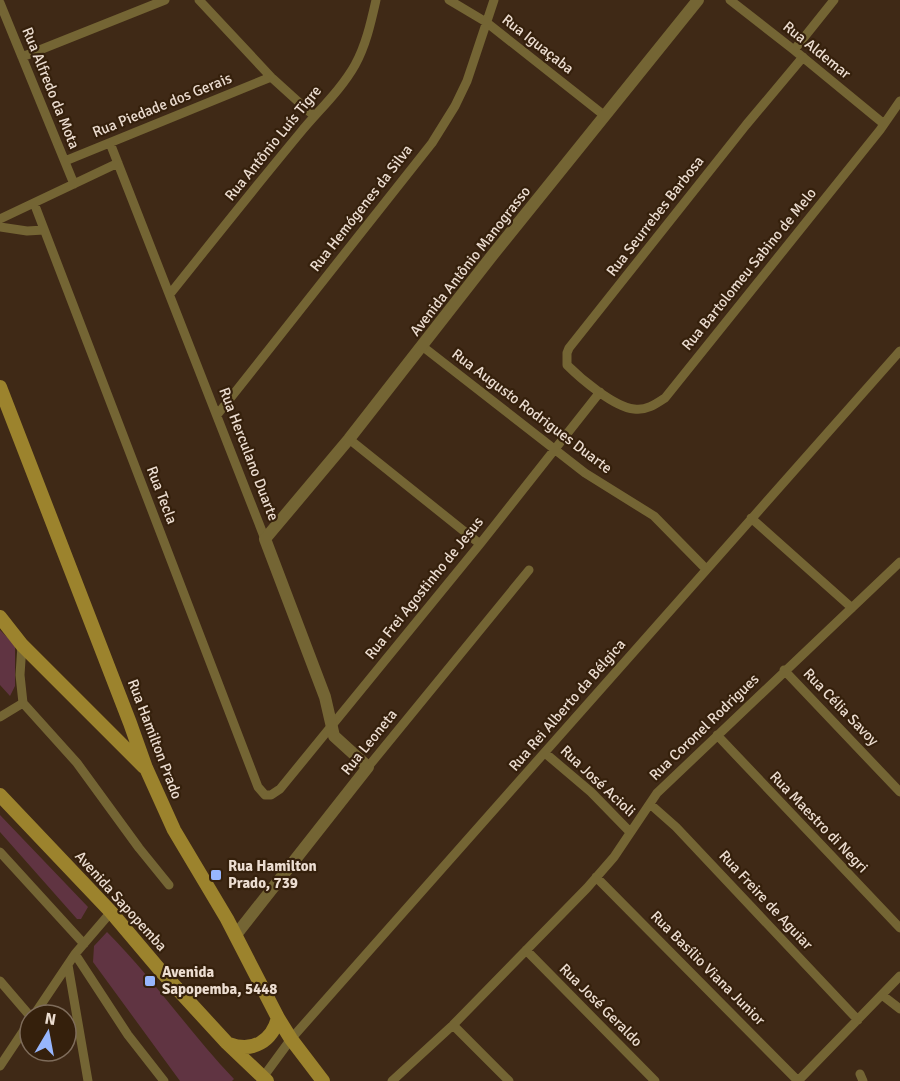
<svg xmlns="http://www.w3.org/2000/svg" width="900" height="1081" viewBox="0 0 900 1081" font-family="Signika,sans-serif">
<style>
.green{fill:#603442}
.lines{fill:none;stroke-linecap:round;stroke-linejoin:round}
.minor{stroke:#746534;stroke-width:9}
.tertiary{stroke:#746534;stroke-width:12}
.secondary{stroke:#9c832d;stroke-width:14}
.poi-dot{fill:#97b6fd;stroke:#35200c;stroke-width:2}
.labels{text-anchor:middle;stroke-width:4.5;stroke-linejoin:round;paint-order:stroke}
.street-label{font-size:15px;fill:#ecddd1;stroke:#35200c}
.poi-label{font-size:15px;font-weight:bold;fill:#ecddd1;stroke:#35200c;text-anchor:start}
</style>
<rect width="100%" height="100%" fill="#3f2916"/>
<!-- green -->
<path class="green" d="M0,630L15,645V686L10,696L0,685Z
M0,815L88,907L81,919H77L0,832Z
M107,932C153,978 189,1032 234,1079L232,1081H180L93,962L94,946Z"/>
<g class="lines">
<!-- minor -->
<path class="minor" d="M199,0L271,77L314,116
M449,0L486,22L605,116
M730,0L794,50L884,124
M0,3L74,184
M794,50L834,0
M22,57L165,0
M803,57L746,125L569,348L567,353V365C581,379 614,407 634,409C646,411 656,404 665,398L880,130L900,101
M110,143L265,539
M65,161L271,77
M34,203L258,787L265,795H271L280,789L480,544L600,392
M0,219L118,163
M0,227L27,231L44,230
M170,294C213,240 256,186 300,133C318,111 341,90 355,65C366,45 371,22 376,0
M422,346L585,473L654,516L706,569
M217,415L432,143L455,106L467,81L494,0
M349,439L480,544
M751,518L852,608
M22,645L20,675L23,703
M784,670L900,792
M23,703L77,763L139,848L169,885
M0,717L23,703
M717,735L900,928
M545,753L591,792L630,832
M368,767L529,570
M650,804L676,827L858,1020
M0,852L84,944
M596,877L798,1081
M526,950L655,1081
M75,954L128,1035L164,1081
M68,965L88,1081
M0,981L30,1016
M882,995L900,1009
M34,1015L75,954L111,912
M453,1025L509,1081
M0,1066L30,1021
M860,1074L863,1081
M261,1080L291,1039L900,351
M392,1081L453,1025L587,888L614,857L657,793L900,562
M798,1081L900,976"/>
<!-- tertiary -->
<path class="tertiary" d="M235,936L368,767L334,736L325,697L265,539L349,439L491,257L698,0"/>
<!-- secondary -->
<path class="secondary" d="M0,387L130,723L146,768L174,830L227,919L278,1018L291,1039L323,1081
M0,617L22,645L144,767
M0,795L111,912L160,970L227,1043L267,1081
M229,1044C253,1053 272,1041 278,1018"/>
</g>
<!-- markers -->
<g class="poi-dot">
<rect x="210" y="869" width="12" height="12" rx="3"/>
<rect x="144" y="975" width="12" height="12" rx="3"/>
</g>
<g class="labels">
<!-- street labels -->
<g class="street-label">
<text transform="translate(538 44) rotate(38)" y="5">Rua Iguaçaba</text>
<text transform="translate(817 50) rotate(39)" y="5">Rua Aldemar</text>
<text transform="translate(51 88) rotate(68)" y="5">Rua Alfredo da Mota</text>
<text transform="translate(162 105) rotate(-22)" y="5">Rua Piedade dos Gerais</text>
<text transform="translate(273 143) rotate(-51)" y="5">Rua Antônio Luís Tigre</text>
<text transform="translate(361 208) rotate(-52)" y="5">Rua Hemógenes da Silva</text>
<text transform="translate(655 216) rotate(-52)" y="5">Rua Seurrebes Barbosa</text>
<text transform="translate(470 261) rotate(-52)" y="5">Avenida Antônio Manograsso</text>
<text transform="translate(749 269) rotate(-51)" y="5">Rua Bartolomeu Sabino de Melo</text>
<text transform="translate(532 411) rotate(37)" y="5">Rua Augusto Rodrigues Duarte</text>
<text transform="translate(249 454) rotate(69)" y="5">Rua Herculano Duarte</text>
<text transform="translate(162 495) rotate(69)" y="5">Rua Tecla</text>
<text transform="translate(424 588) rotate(-51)" y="5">Rua Frei Agostinho de Jesus</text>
<text transform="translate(567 705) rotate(-49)" y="5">Rua Rei Alberto da Bélgica</text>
<text transform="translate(841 707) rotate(46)" y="5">Rua Célia Savoy</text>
<text transform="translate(704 727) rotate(-44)" y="5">Rua Coronel Rodrigues</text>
<text transform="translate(155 739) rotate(69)" y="5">Rua Hamilton Prado</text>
<text transform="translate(369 742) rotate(-51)" y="5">Rua Leoneta</text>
<text transform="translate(598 781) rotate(43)" y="5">Rua José Acioli</text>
<text transform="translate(819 822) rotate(46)" y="5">Rua Maestro di Negri</text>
<text transform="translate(766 900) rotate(47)" y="5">Rua Freire de Aguiar</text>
<text transform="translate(121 901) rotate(48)" y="5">Avenida Sapopemba</text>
<text transform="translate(708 968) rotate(45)" y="5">Rua Basílio Viana Junior</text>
<text transform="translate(601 1005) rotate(45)" y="5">Rua José Geraldo</text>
</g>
<!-- poi labels -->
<g class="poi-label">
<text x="228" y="871">Rua Hamilton<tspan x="228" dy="17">Prado, 739</tspan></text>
<text x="162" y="977">Avenida<tspan x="162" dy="17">Sapopemba, 5448</tspan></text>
</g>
</g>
<!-- north arrow -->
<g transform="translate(48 1033) rotate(10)"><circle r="28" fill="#35200c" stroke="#7e6c5b" stroke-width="1.5"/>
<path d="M0-4.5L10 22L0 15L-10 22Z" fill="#97b6fd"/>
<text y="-9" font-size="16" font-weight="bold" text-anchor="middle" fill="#ecddd1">N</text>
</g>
</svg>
